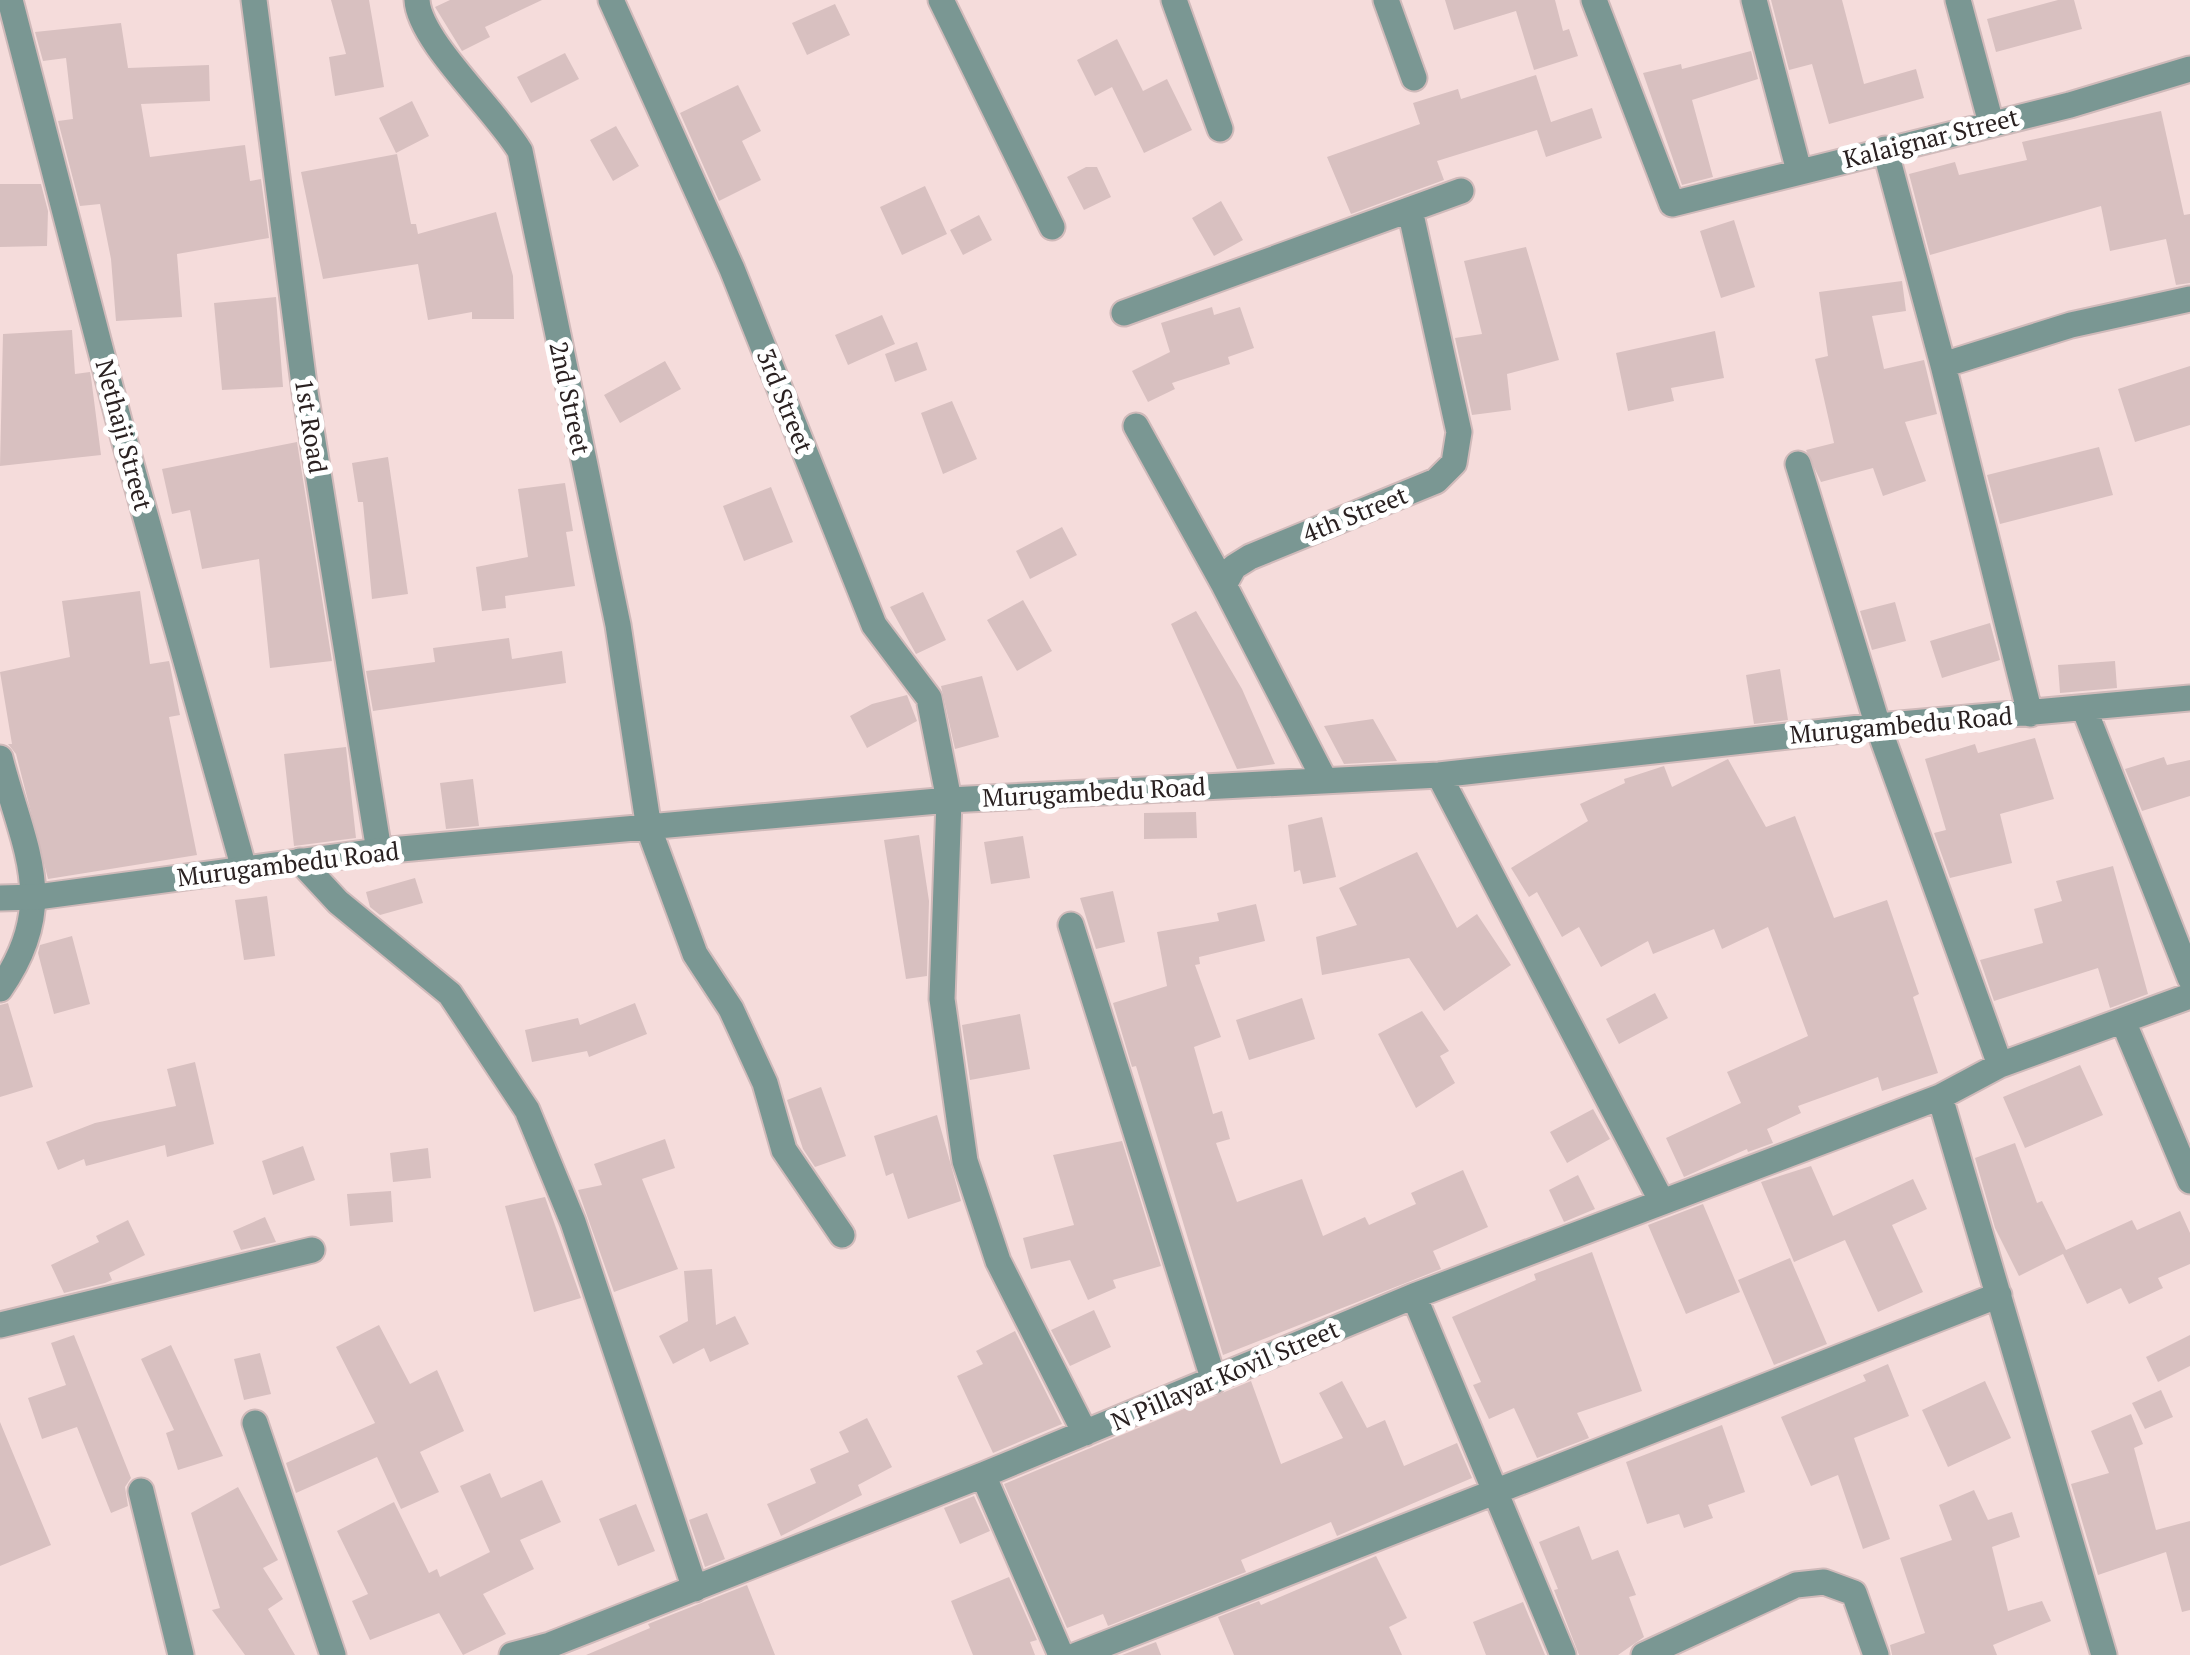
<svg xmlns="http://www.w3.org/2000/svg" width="2190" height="1655" viewBox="0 0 2190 1655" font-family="'PT Serif',serif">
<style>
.building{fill:#d8c0c0}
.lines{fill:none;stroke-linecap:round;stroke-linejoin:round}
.minor-casing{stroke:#d0baba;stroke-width:29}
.tertiary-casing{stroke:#d0baba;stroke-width:29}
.minor{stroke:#7a9793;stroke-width:25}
.tertiary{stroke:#7a9793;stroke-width:25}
.labels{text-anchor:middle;stroke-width:10;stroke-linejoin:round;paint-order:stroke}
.street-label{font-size:25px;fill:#2a2121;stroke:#fff}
</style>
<rect width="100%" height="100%" fill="#f5dcdb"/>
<!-- building -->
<path class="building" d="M331,0H369L384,87L335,96L329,57L346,54Z
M450,0H542L485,27L490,37L462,51L435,7Z
M1445,0H1555L1563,31L1569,29L1578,56L1534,70L1516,11L1454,30Z
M1771,0H1842L1864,84L1916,69L1924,98L1829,124L1812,64L1789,70Z
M2058,0H2074L2082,29L1996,52L1987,19Z
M835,4L850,35L807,55L792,23Z
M121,23L128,68L209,65L210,101L141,104L150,157L245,145L250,181L261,179L269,238L177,254L182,317L116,321L111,259L100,204L80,206L58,121L73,119L66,58L43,61L35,32Z
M1117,39L1143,91L1167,79L1192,130L1144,153L1112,87L1095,96L1077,60Z
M1751,51L1758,79L1692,100L1713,177L1682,185L1643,73L1681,64L1682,69Z
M565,53L579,79L531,103L517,77Z
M1536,75L1551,122L1592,108L1602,138L1546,157L1537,130L1437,161L1444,180L1351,214L1327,157L1420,124L1413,103L1458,89L1461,99Z
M738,85L761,131L742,141L761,180L719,201L680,113Z
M412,101L429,136L396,153L379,118Z
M2161,111L2184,215L2190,214V283L2176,285L2166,239L2110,251L2101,206L1930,255L1909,174L1955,162L1959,175L2027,160L2022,142Z
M616,126L639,166L613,181L590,140Z
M397,154L411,224H416L418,234L496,212L513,276L514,319H472V312L428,320L418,264L323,279L301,172Z
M1086,167H1097L1111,197L1084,210L1067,177Z
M0,184H41L48,211L47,246L0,247Z
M925,186L947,234L902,255L880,207Z
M1221,201L1243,240L1214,256L1192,218Z
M979,215L992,240L963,255L950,230Z
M1734,220L1755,287L1721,298L1700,231Z
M1526,247L1559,360L1507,374L1511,410L1472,415L1455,338L1482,334L1464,261Z
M1902,281L1906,311L1872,316L1884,369L1924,360L1937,414L1905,422L1926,481L1883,496L1873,468L1821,482L1806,450L1834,443L1815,359L1828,356L1819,292Z
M276,297L283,387L222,390L214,303Z
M1212,307L1214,315L1240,307L1254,348L1228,357L1230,364L1172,383L1175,389L1148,402L1132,371L1170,352L1161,323Z
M882,315L895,344L848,365L835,335Z
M72,330L75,374L90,372L91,377L101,455L0,466L3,334Z
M1715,331L1724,378L1671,388L1674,401L1628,411L1616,353Z
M917,342L927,370L895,382L885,354Z
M665,361L681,389L620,423L604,395Z
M2190,366V425L2135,442L2118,389Z
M952,401L977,459L943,474L921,413Z
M297,442L332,661L270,668L259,559L202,569L190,510L172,514L162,469Z
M2099,447L2113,495L2000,524L1987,475Z
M388,457L408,594L372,599L363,502H358L352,463Z
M565,483L573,531L566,532L575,586L505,596L506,608L482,611L476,567L528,557L518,489Z
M771,487L793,542L744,561L723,506Z
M1062,527L1077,555L1030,579L1016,551Z
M140,591L150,664L169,661L170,665L180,715L169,717L197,855L48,879L16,754L8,744H12L0,672L70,657L62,601Z
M923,592L946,640L916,654L890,607Z
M1023,600L1052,651L1017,671L987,620Z
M1895,602L1906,641L1872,650L1860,611Z
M1196,611L1242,689L1275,764L1237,769L1171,624Z
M1990,623L2000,660L1942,678L1930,641Z
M509,638L512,659L562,651L566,683L373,711L366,671L435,662L433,648Z
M2115,661L2117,688L2060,693L2058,665Z
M1780,669L1788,720L1754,724L1746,675Z
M982,676L999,737L955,749L941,686Z
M907,695L917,721L867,748L850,716L872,704Z
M1373,719L1397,761L1344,764L1324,726Z
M2035,738L2054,799L2000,814L2012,863L1950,878L1934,833L1946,830L1925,759L1975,744L1978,753Z
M346,747L356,838L294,846L284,754Z
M2164,757L2167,765L2190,760V796L2142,811L2125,769Z
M1728,759L1766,827L1795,816L1834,918L1887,900L1919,994L1913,997L1938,1073L1882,1091L1878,1077L1798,1106L1801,1113L1767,1129L1773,1143L1748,1152L1747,1149L1684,1177L1666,1138L1741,1103L1727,1072L1808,1036L1768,927L1722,949L1714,929L1653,954L1648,941L1601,967L1579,927L1562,937L1537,892L1529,897L1511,868L1588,821L1580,804L1625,783L1624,779L1664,766L1672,787Z
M473,779L479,826L446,829L440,783Z
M1196,812L1197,838L1144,839V813Z
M1322,817L1336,877L1303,884L1300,870L1294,872L1288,825Z
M919,835L929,901L927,976L906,979L884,840Z
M1023,836L1030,878L991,884L984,842Z
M1417,852L1457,928L1477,914L1511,965L1444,1011L1409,958L1322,975L1316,937L1357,925L1339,888Z
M2113,866L2148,994L2110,1008L2098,968L1994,1001L1980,960L2043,943L2034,909L2062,901L2056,881Z
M415,878L423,903L380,915L370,907L366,892Z
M1113,891L1125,942L1096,949L1080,898Z
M267,896L275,956L244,960L235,900Z
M1256,904L1265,941L1199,957L1200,964L1195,965L1221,1037L1194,1047L1213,1114L1222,1111L1230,1139L1216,1143L1237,1202L1302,1179L1323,1236L1365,1217L1369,1225L1416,1204L1411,1193L1463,1170L1488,1227L1433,1251L1441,1269L1223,1355L1136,1066L1132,1067L1113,1003L1167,986L1157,932L1219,921L1217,913Z
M72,936L90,1004L54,1014L38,953L40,945Z
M1655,993L1668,1018L1619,1044L1606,1019Z
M1302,998L1315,1039L1249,1060L1236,1020Z
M8,1003L33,1087L0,1097V1005Z
M635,1003L647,1034L589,1057L587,1051L532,1062L525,1030L578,1018L580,1025Z
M1422,1011L1449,1051L1440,1056L1455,1083L1416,1108L1378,1034Z
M1020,1014L1030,1069L970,1080L962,1025Z
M195,1062L214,1144L167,1157L165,1145L86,1166L84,1159L58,1170L46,1142L95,1123L176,1106L167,1069Z
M2080,1065L2103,1115L2025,1148L2003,1097Z
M821,1087L846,1156L815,1167L803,1149L787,1100Z
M1593,1109L1610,1139L1567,1163L1550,1132Z
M937,1115L961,1201L908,1219L893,1173L886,1176L874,1136Z
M665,1139L675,1168L642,1179L678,1269L614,1292L578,1190L602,1185L594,1164Z
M1122,1141L1161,1266L1113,1280L1116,1288L1088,1300L1070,1260L1031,1269L1023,1238L1074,1225L1053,1155Z
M2015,1143L2037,1203L2042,1201L2066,1250L2132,1220L2137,1230L2180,1211L2190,1233V1264L2158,1278L2163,1288L2129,1304L2121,1288L2087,1304L2063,1254L2019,1276L1995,1228L1975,1158Z
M303,1146L315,1180L273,1195L262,1161Z
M428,1148L431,1178L393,1182L390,1153Z
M1811,1166L1833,1216L1913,1179L1927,1209L1892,1225L1923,1292L1878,1312L1845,1240L1794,1262L1761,1182Z
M1578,1175L1595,1209L1564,1222L1549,1190Z
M391,1191L393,1222L350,1226L347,1194Z
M545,1197L581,1298L534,1312L505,1206Z
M1703,1204L1740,1292L1686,1314L1648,1225Z
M265,1217L276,1242L241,1250L233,1231Z
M128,1220L145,1255L109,1273L112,1280L105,1283L64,1293L51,1265L99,1242L96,1236Z
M1592,1252L1642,1391L1577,1413L1589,1438L1537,1458L1514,1408L1489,1419L1473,1385L1481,1382L1452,1317L1536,1280L1534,1274Z
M1790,1258L1827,1344L1774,1365L1738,1280Z
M712,1269L716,1325L735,1316L749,1344L710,1362L704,1348L673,1364L659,1336L688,1321L684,1271Z
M1094,1310L1111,1347L1070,1366L1051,1330Z
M379,1325L410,1384L437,1370L464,1431L420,1452L439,1492L401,1509L377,1457L296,1493L286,1463L375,1423L336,1347Z
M1015,1331L1062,1424L993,1453L957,1376L983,1364L976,1351Z
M74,1335L131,1478L125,1487L128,1506L111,1513L77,1427L42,1439L28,1398L66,1385L51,1343Z
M2190,1335V1366L2158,1382L2146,1357Z
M171,1345L223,1456L178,1470L166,1433L174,1430L141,1359Z
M260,1353L271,1394L244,1400L234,1359Z
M1888,1364L1909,1416L1854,1438L1890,1539L1863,1549L1838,1475L1811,1486L1781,1417L1866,1381L1863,1375Z
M1251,1381L1281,1464L1343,1438L1319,1393L1342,1381L1367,1428L1385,1420L1404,1466L1457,1443L1472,1478L1337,1536L1331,1522L1241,1560L1246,1572L1108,1626L1103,1614L1067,1628L1004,1484Z
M1985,1381L2011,1438L1948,1467L1922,1410Z
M2161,1390L2173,1417L2145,1429L2132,1403Z
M2131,1414L2143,1444L2134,1448L2156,1530L2190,1521V1610L2182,1612L2166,1552L2098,1575L2071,1484L2109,1473L2091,1431Z
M867,1418L892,1467L858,1485L862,1495L781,1536L767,1504L816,1483L810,1469L849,1452L839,1432Z
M0,1422L51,1545L0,1566Z
M1722,1425L1745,1492L1708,1505L1713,1518L1684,1528L1679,1514L1647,1524L1626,1462Z
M490,1473L501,1498L542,1480L561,1522L520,1540L534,1569L483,1594L506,1634L463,1655L439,1613L370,1640L352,1601L368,1594L337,1531L394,1502L429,1573L437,1569L440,1577L490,1552L460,1486Z
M238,1487L278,1560L263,1568L283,1599L268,1609L295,1655H245L212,1610L220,1608L191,1513Z
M1974,1490L1988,1520L2012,1512L2020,1537L1992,1547L2008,1611L2042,1601L2051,1621L1993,1645L1997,1655H1892L1890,1645L1925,1633L1900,1558L1952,1540L1939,1505Z
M974,1496L990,1531L960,1544L944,1508Z
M636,1504L655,1551L618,1566L599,1519Z
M707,1513L725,1559L705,1567L689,1520Z
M1579,1526L1592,1560L1618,1550L1636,1595L1629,1597L1644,1637L1618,1655H1579L1554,1590L1558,1589L1539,1542Z
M1376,1556L1407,1618L1389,1627L1402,1655H1234L1218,1617L1259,1601L1261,1605Z
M1009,1577L1037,1640L1030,1642L1035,1655H973L951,1601Z
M747,1585L775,1655H586L650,1628L648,1624Z
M1523,1602L1545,1655H1486L1473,1622Z
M1156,1642L1161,1655H1122Z"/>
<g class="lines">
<!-- minor casing -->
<g class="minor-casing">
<path id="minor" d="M10,0L119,421L244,869
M254,0L305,392L379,851L949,800L1439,775L1878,726L2190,698
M417,0C419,41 496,110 520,151L618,625L649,829L695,954L731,1009L765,1083L784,1150L842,1235
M611,0L732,269L874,625L929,698L949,800L942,999L965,1161L998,1261L1085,1433
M941,0L1052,227
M1174,0L1220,129
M1386,0L1414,78
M1594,0L1672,204L2070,105L2190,69
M1754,0L1799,171
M1958,0L1991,123
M1885,149L1943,365
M1124,313L1461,191
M1136,426L1224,585
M1798,464L1878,726L2000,1065
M2084,708L2190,978
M2030,714L1943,365L2071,325L2190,299
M0,758C24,850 60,903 0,989
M1439,775L1661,1200
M1324,779L1224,585L1234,567L1250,557L1436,481L1454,463L1459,432L1410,210
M300,861L338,902L450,994L527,1110L573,1222L695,1589
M1071,925L1214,1381
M2123,1021L2190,1181
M1940,1097L2104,1655
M1414,1296L1563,1655
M0,1325L312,1250
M255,1423L333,1655
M983,1475L1061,1655
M141,1491L181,1655
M512,1655L550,1645L983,1475L1414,1296L1940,1097L2000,1065L2190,996
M1077,1655L1999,1295
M1644,1655L1796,1585L1824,1582L1854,1593L1876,1655"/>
</g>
<!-- tertiary casing -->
<g class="tertiary-casing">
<path id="tertiary" d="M0,898L37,897L379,851"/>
</g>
<!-- minor -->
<use href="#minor" class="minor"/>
<!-- tertiary -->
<use href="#tertiary" class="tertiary"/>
</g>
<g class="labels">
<!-- street labels -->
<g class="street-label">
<text transform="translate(1931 138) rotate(-14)" y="9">Kalaignar Street</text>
<text transform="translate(570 398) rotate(78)" y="9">2nd Street</text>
<text transform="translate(785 401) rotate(68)" y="9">3rd Street</text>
<text transform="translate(311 426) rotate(81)" y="9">1st Road</text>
<text transform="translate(124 435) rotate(75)" y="9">Nethaji Street</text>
<text transform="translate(1355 514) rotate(-22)" y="9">4th Street</text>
<text transform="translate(1901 725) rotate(-5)" y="9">Murugambedu Road</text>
<text transform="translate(1094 792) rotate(-3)" y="9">Murugambedu Road</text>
<text transform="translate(288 864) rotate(-7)" y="9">Murugambedu Road</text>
<text transform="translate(1225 1375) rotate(-23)" y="9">N Pillayar Kovil Street</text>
</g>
</g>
</svg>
